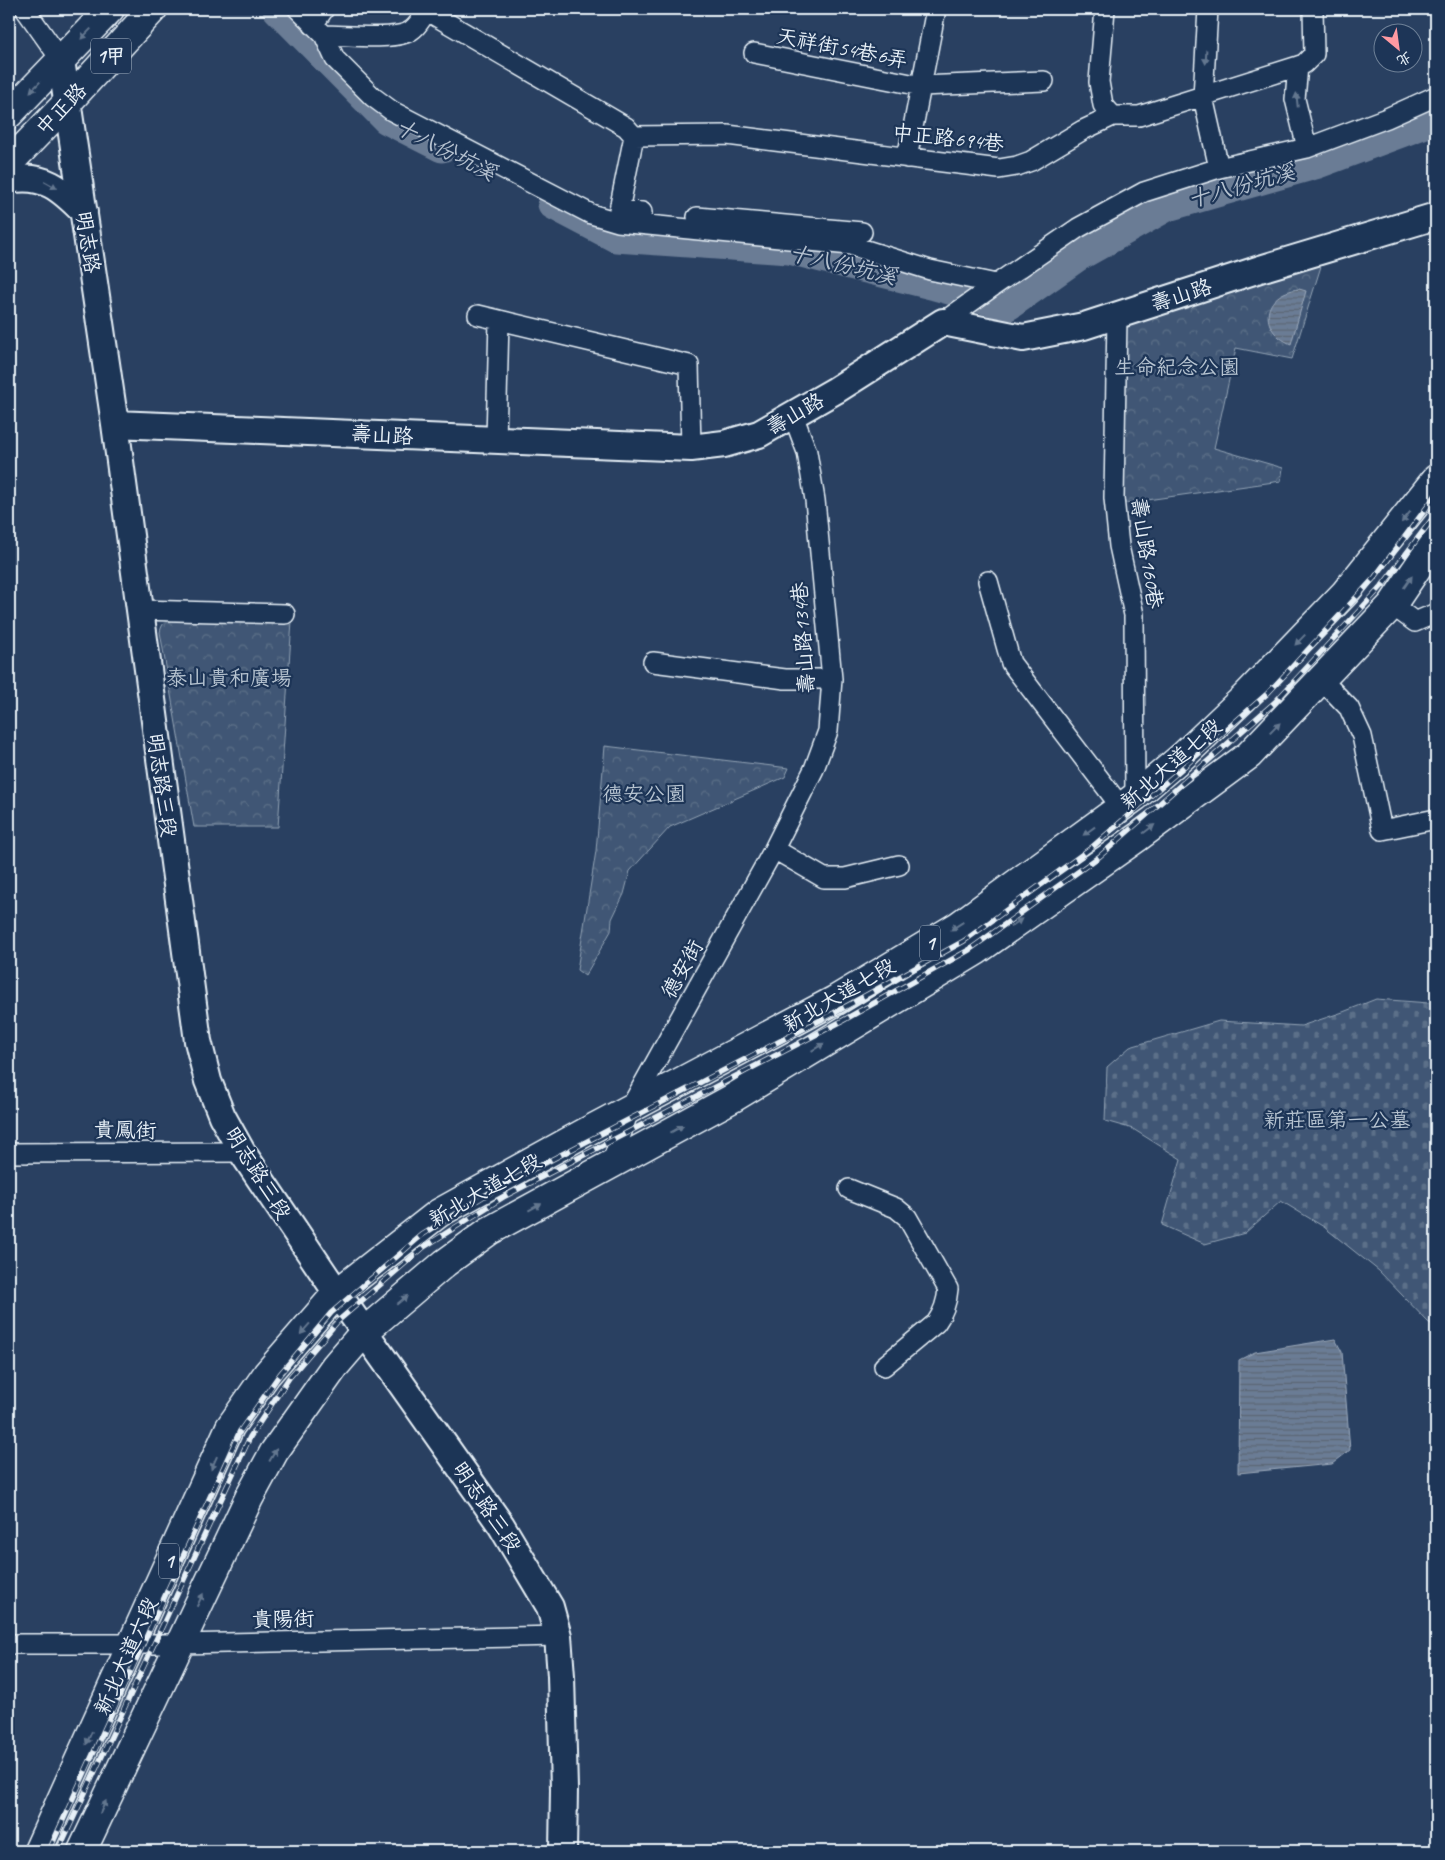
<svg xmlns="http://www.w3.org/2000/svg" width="1445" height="1860" viewBox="0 0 1445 1860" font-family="Caveat,'LXGW WenKai TC',sans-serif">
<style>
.cemetery{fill:url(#cemetery-stones);stroke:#94a4b6}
.park{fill:url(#park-crowns);stroke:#94a4b6}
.water{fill:url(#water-rules);stroke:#9dabbd}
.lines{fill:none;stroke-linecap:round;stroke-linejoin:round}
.river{stroke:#6b7c95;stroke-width:31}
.street-casing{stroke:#e8f1f8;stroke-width:22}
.secondary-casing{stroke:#e8f1f8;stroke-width:30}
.primary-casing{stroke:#e8f1f8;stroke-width:31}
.street{stroke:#1d3557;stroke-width:19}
.secondary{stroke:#1d3557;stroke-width:26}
.primary{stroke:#1d3557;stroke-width:28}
.rail-casing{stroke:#e8f1f8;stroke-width:5.5}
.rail{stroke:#1d3557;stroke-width:4;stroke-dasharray:11;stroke-linecap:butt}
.oneway{fill:#64778f}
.labels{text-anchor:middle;stroke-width:4.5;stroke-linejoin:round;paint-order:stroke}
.shield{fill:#1d3557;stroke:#abb9c8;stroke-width:1}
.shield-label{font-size:20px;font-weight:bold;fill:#e8f1f8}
.street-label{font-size:21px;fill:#e8f1f8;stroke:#1d3557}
.park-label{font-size:21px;fill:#b6c3d0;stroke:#1d3557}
.water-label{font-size:22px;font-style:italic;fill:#b6c2d0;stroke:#1d3557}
</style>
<defs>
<pattern id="cemetery-stones" width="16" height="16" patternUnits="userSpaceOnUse" patternTransform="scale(1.25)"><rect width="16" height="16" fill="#415774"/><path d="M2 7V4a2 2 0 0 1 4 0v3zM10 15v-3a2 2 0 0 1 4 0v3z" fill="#5c7089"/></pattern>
<pattern id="park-crowns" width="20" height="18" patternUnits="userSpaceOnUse" patternTransform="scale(1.25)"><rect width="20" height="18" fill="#415774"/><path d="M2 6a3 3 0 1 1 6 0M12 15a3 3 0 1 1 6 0" fill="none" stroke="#5c7089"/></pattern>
<pattern id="water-rules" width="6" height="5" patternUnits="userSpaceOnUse" patternTransform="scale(1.25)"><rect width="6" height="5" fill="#6b7c95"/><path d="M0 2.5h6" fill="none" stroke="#5a6573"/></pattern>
</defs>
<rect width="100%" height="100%" fill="#294061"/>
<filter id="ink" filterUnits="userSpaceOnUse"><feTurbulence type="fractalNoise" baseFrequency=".02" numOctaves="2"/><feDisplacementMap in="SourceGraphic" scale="10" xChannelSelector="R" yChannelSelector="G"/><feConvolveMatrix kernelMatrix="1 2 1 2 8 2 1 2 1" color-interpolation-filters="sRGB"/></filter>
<g filter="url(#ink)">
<!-- cemetery -->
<path class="cemetery" d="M1376,999L1429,1003L1436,1005V1327L1428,1322L1379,1271L1324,1227L1281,1201L1245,1233L1205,1244L1162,1225L1181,1159L1133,1129L1105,1121L1107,1067L1130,1047L1219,1021L1301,1026L1343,1012Z"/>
<!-- park -->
<path class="park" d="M1322,263L1292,359L1236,348L1214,448L1283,468L1281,481L1119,504L1125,324Z
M175,617L292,621L278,827H194L160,632C162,623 167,618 175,617Z
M605,746L789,768L785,777L670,827L630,871L624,894L612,919L611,931L585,976L577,970L596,851Z"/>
<!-- water -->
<path class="water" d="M1299,289L1306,291L1291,344C1257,330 1262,293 1299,289Z
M1335,1339L1342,1352L1350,1450L1332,1464L1238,1473L1239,1360L1255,1352Z"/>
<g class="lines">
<!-- river -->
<path class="river" d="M278,9L387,119L442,147
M553,204L616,237L789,249L935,285L1008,305L1076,257L1167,206L1318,163L1436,119"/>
<!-- street casing -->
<g class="street-casing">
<path id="street" d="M25,9L61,60
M298,9L324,35C345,35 388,40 406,33C416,30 421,19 427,11L626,127L634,136L727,135L999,169L1017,166L1031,161L1083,130L1113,116H1139L1298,66
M1105,9L1099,82L1103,105L1113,116
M1208,9L1203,97L1219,168
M313,25L324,9
M324,35L335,59L373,97L392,111L591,214L618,222L850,245L930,270L996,284
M754,53L921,86L1044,81
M634,136L619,210L642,212
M1307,148L1295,99L1298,66L1304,64L1314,54L1313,9
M907,158L936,9
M697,217L862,232
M478,315L689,365L691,448
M1117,316L1114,498L1119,546L1134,615L1135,797
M943,322L995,285L1078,228L1144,192L1219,168L1307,148L1387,118L1436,96
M496,440L499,320
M988,581L1011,663L1121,807
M1392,605L1415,622L1436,613
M139,610L285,614
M653,662L785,679H832
M1322,680L1349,708L1362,736L1382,830L1436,819
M774,849L824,878H845L899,865
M9,1153L242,1152
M611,1166L629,1110L774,849L814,769L828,731L832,679L815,500L807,452L793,415
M849,1189L896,1208L907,1217L948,1289C947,1302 944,1312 936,1323L884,1366
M9,1644H179L558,1636"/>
</g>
<!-- secondary casing -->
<g class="secondary-casing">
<path id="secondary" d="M61,60L115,424L198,1041L208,1081L222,1116L242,1152L337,1293L501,1525L550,1607L558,1636L561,1676L564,1789L563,1851
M9,180C44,173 61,189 84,212
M115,424L691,448L724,444L759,434L836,390L943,322L1023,338L1084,326L1260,269L1436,216"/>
</g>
<!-- primary casing -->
<g class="primary-casing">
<path id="primary" d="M9,114L110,9
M9,163L67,103L153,9
M38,1851L230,1427L267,1374L337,1293L439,1213L584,1133L835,1000L958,926L1135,797L1184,755L1244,698L1345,593L1436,479
M82,1851L249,1498L274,1452L335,1366L365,1331L445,1263L489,1231L733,1098L976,951L1138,837L1249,755L1392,605L1436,540"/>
</g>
<!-- street -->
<use href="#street" class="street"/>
<!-- secondary -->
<use href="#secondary" class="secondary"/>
<!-- primary -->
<use href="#primary" class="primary"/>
<!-- rail casing -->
<g class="rail-casing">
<path id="rail" d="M49,1851L240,1431L280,1374L331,1313L422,1235L497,1188L834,1013L964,941L1091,848L1268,693L1375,577L1436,495
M58,1851L250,1437L289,1378L338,1321L424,1247L505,1196L842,1021L969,950L1100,856L1275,702L1382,586L1436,514"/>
</g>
<!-- rail -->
<use href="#rail" class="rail"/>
</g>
<!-- one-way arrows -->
<defs><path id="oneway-solid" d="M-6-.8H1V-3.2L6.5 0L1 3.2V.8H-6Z" transform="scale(1.25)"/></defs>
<g class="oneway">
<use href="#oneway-solid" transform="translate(86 34) rotate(134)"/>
<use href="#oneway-solid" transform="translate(1206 57) rotate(93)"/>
<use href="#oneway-solid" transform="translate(35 87) rotate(134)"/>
<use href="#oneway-solid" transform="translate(1297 100) rotate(-96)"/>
<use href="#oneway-solid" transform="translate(51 185) rotate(28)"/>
<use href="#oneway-solid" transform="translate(1406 517) rotate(129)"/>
<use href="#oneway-solid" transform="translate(1408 582) rotate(-55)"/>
<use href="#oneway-solid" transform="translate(1300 640) rotate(134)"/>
<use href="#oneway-solid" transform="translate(1275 728) rotate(-46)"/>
<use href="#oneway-solid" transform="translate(1149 829) rotate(-37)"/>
<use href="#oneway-solid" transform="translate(1089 831) rotate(144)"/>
<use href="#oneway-solid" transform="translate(1016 923) rotate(-35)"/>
<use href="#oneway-solid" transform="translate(957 926) rotate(147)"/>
<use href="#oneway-solid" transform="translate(818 1047) rotate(-31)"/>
<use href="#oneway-solid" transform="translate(677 1129) rotate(-29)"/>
<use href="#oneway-solid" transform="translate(535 1207) rotate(-28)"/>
<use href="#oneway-solid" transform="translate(402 1300) rotate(-40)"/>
<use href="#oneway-solid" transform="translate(305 1329) rotate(131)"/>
<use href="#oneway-solid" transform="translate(273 1455) rotate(-60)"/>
<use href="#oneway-solid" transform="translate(214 1463) rotate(114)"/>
<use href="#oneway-solid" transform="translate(200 1600) rotate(-64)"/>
<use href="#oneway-solid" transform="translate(89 1738) rotate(114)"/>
<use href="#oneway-solid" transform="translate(103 1807) rotate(-65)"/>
</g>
</g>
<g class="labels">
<!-- shield labels -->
<g class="shield">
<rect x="91" y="38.5" width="40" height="35" rx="4"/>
<rect x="920" y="925.5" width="20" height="35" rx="4"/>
<rect x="159" y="1543.5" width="20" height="35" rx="4"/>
</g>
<g class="shield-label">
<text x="111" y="63">1甲</text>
<text x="930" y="950">1</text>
<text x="169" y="1568">1</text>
</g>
<!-- street labels -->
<g class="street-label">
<text transform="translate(842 48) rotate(11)" y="7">天祥街54巷6弄</text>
<text transform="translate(61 109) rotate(-46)" y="7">中正路</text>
<text transform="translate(948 138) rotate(6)" y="7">中正路694巷</text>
<text transform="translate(88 242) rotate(81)" y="7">明志路</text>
<text transform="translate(1181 295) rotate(-18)" y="7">壽山路</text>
<text transform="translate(795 414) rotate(-30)" y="7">壽山路</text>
<text transform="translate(382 435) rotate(3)" y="7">壽山路</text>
<text transform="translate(1147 553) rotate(81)" y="7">壽山路160巷</text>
<text transform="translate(803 638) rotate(-94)" y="7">壽山路134巷</text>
<text transform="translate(1171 764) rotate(-41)" y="7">新北大道七段</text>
<text transform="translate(162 785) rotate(82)" y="7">明志路三段</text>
<text transform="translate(682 969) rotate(-61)" y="7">德安街</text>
<text transform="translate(839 995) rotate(-30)" y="7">新北大道七段</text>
<text transform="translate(125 1130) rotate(1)" y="7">貴鳳街</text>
<text transform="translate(258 1173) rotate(58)" y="7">明志路三段</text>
<text transform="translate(485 1190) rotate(-30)" y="7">新北大道七段</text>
<text transform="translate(487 1507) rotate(56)" y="7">明志路三段</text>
<text transform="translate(283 1619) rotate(-1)" y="7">貴陽街</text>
<text transform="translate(126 1656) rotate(-66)" y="7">新北大道六段</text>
</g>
<!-- park labels -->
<g class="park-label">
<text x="1177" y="374">生命紀念公園</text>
<text x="229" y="685">泰山貴和廣場</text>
<text x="644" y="801">德安公園</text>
<text x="1337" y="1127">新莊區第一公墓</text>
</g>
<!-- water labels -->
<g class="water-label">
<text transform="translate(446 149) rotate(27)" y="8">十八份坑溪</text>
<text transform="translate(1241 185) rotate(-16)" y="8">十八份坑溪</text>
<text transform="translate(843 264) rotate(13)" y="8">十八份坑溪</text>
</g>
</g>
<!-- margin -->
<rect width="1445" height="1860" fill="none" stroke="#1d3557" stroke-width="30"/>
<rect x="15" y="15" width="1415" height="1830" fill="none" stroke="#e8f1f8" stroke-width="2" filter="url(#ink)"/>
<!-- north arrow -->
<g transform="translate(1398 48) rotate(151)"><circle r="24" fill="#1d3557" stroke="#6e8097"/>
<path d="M0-4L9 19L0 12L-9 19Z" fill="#ff9aa2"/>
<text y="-8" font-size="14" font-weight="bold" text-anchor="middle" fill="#e8f1f8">北</text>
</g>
</svg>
